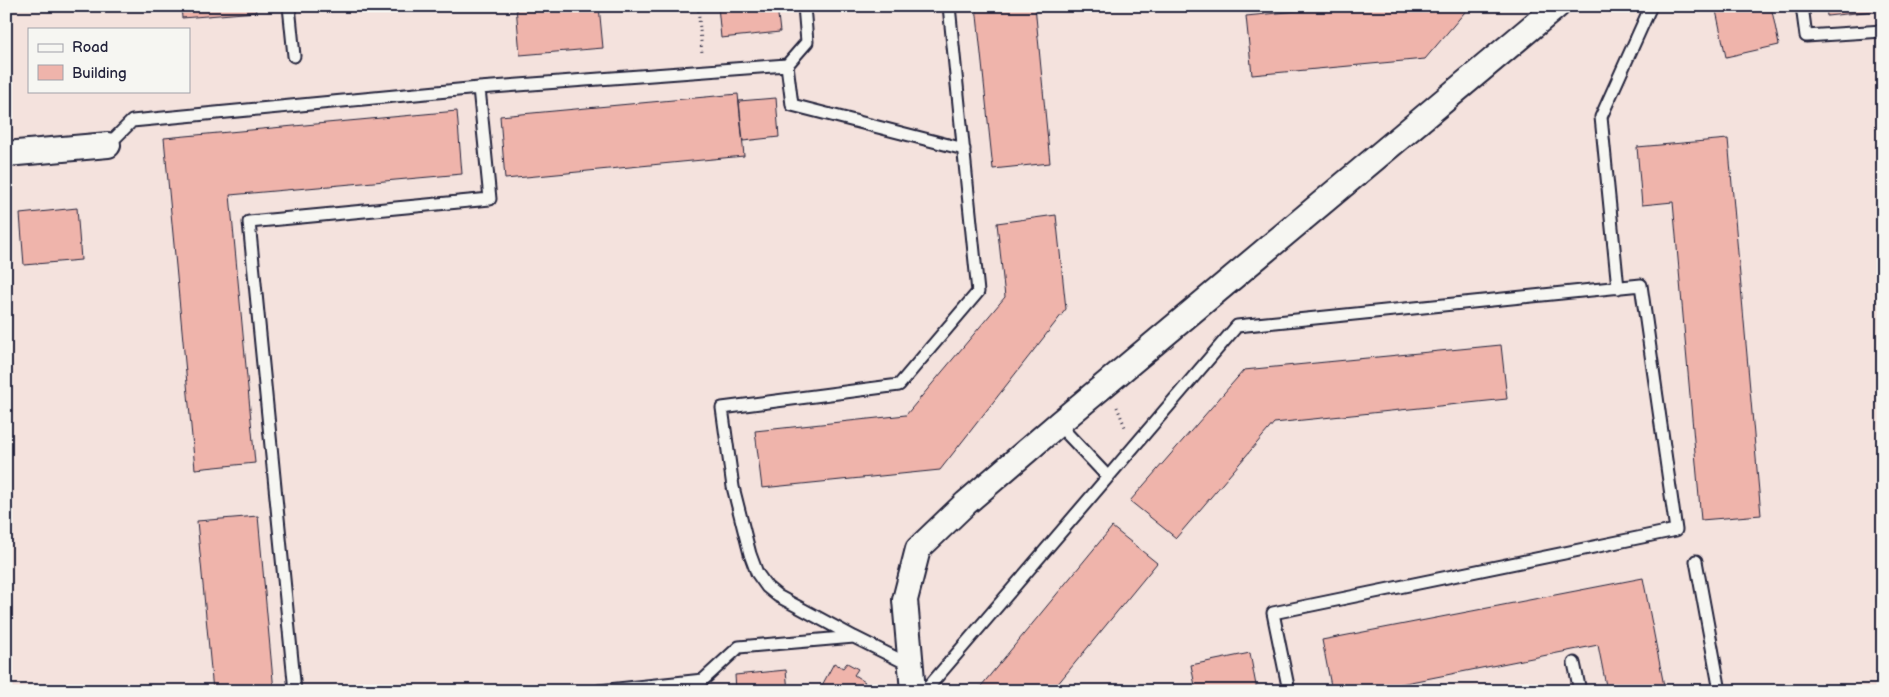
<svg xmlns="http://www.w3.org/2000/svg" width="1889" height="697" viewBox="0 0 1889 697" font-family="'Balsamiq Sans',sans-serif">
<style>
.building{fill:#efb4ab;stroke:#22223b}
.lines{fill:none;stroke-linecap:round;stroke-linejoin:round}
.service-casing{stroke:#22223b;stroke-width:15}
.minor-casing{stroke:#22223b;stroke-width:28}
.path{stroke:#22223b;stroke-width:3;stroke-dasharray:1 4;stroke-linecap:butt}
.service{stroke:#f6f6f2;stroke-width:11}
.minor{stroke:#f6f6f2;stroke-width:24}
</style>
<rect width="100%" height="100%" fill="#f4e2dd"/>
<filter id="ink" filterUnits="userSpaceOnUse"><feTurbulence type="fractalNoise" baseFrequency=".02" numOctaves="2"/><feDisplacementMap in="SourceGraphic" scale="10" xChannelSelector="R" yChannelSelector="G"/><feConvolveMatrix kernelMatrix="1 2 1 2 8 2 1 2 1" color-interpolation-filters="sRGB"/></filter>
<g filter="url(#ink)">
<!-- building -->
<path class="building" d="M181,6H255L256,12L182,18Z
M516,6H599L603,48L520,55Z
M718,6H777L780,32L721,38Z
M976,6H1035L1050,163L993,169Z
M1350,6H1470L1425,59L1252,75L1246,16Z
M1715,6H1771L1779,45L1726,57Z
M1826,6H1883V10L1827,16Z
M738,94L744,156L505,179L500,116Z
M776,98L779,137L743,141L739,101Z
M457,111L462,174L230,195L255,463L195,469L164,138Z
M1728,139L1761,515L1701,520L1673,202L1642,205L1637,147Z
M77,208L81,260L24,265L20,214Z
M1056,215L1066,309L940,470L762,488L755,431L906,415L1005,297L997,223Z
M1501,345L1507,399L1274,423L1176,538L1130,501L1244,370Z
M258,516L274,691H213L197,521Z
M1112,527L1157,563L1052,691H977Z
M1643,578L1665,691H1607L1598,645L1365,691H1332L1322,640Z
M1250,653L1257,691H1196L1191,665Z
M834,663L843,668L847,663L858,669L854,675L865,682L860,691H819Z
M786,670L788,691H736L735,675Z"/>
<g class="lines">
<!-- service casing -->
<g class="service-casing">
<path id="service" d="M289,6L294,56
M1802,6L1806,36L1883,31
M787,65L792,105L964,149
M479,88L787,65L807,42L804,6
M108,145L132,121L479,88L490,199L249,222L295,691
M1618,288L1601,117L1651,6
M1058,424L1108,477
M1696,561L1720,691
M854,637L778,596L767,587L757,573L750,554L733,487L722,408L899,385L978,292L949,6
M1574,663L1580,691
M599,691L703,680L739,647L854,637L910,665
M925,691L1237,326L1641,285L1676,530L1273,613L1289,691"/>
</g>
<!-- minor casing -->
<g class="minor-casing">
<path id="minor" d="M6,154L108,145
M913,691L905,600L918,549L966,503L1058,424L1557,6"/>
</g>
<!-- path -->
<path class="path" d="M698,6L702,53
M1117,407L1125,427"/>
<!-- service -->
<use href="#service" class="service"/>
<!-- minor -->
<use href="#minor" class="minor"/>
</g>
</g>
<!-- margin -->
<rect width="1889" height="697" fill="none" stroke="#f6f6f2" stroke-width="25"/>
<rect x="12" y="12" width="1864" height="672" fill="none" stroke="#22223b" stroke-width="2" filter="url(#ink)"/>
<!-- legend -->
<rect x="28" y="28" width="162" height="65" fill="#f6f6f2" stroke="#a1a1a9"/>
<rect x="38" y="44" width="25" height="8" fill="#f6f6f2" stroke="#a1a1a9"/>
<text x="72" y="52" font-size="15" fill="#22223b">Road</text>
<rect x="38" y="65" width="25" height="15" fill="#efb4ab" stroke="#a1a1a9"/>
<text x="72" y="78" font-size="15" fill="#22223b">Building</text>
</svg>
